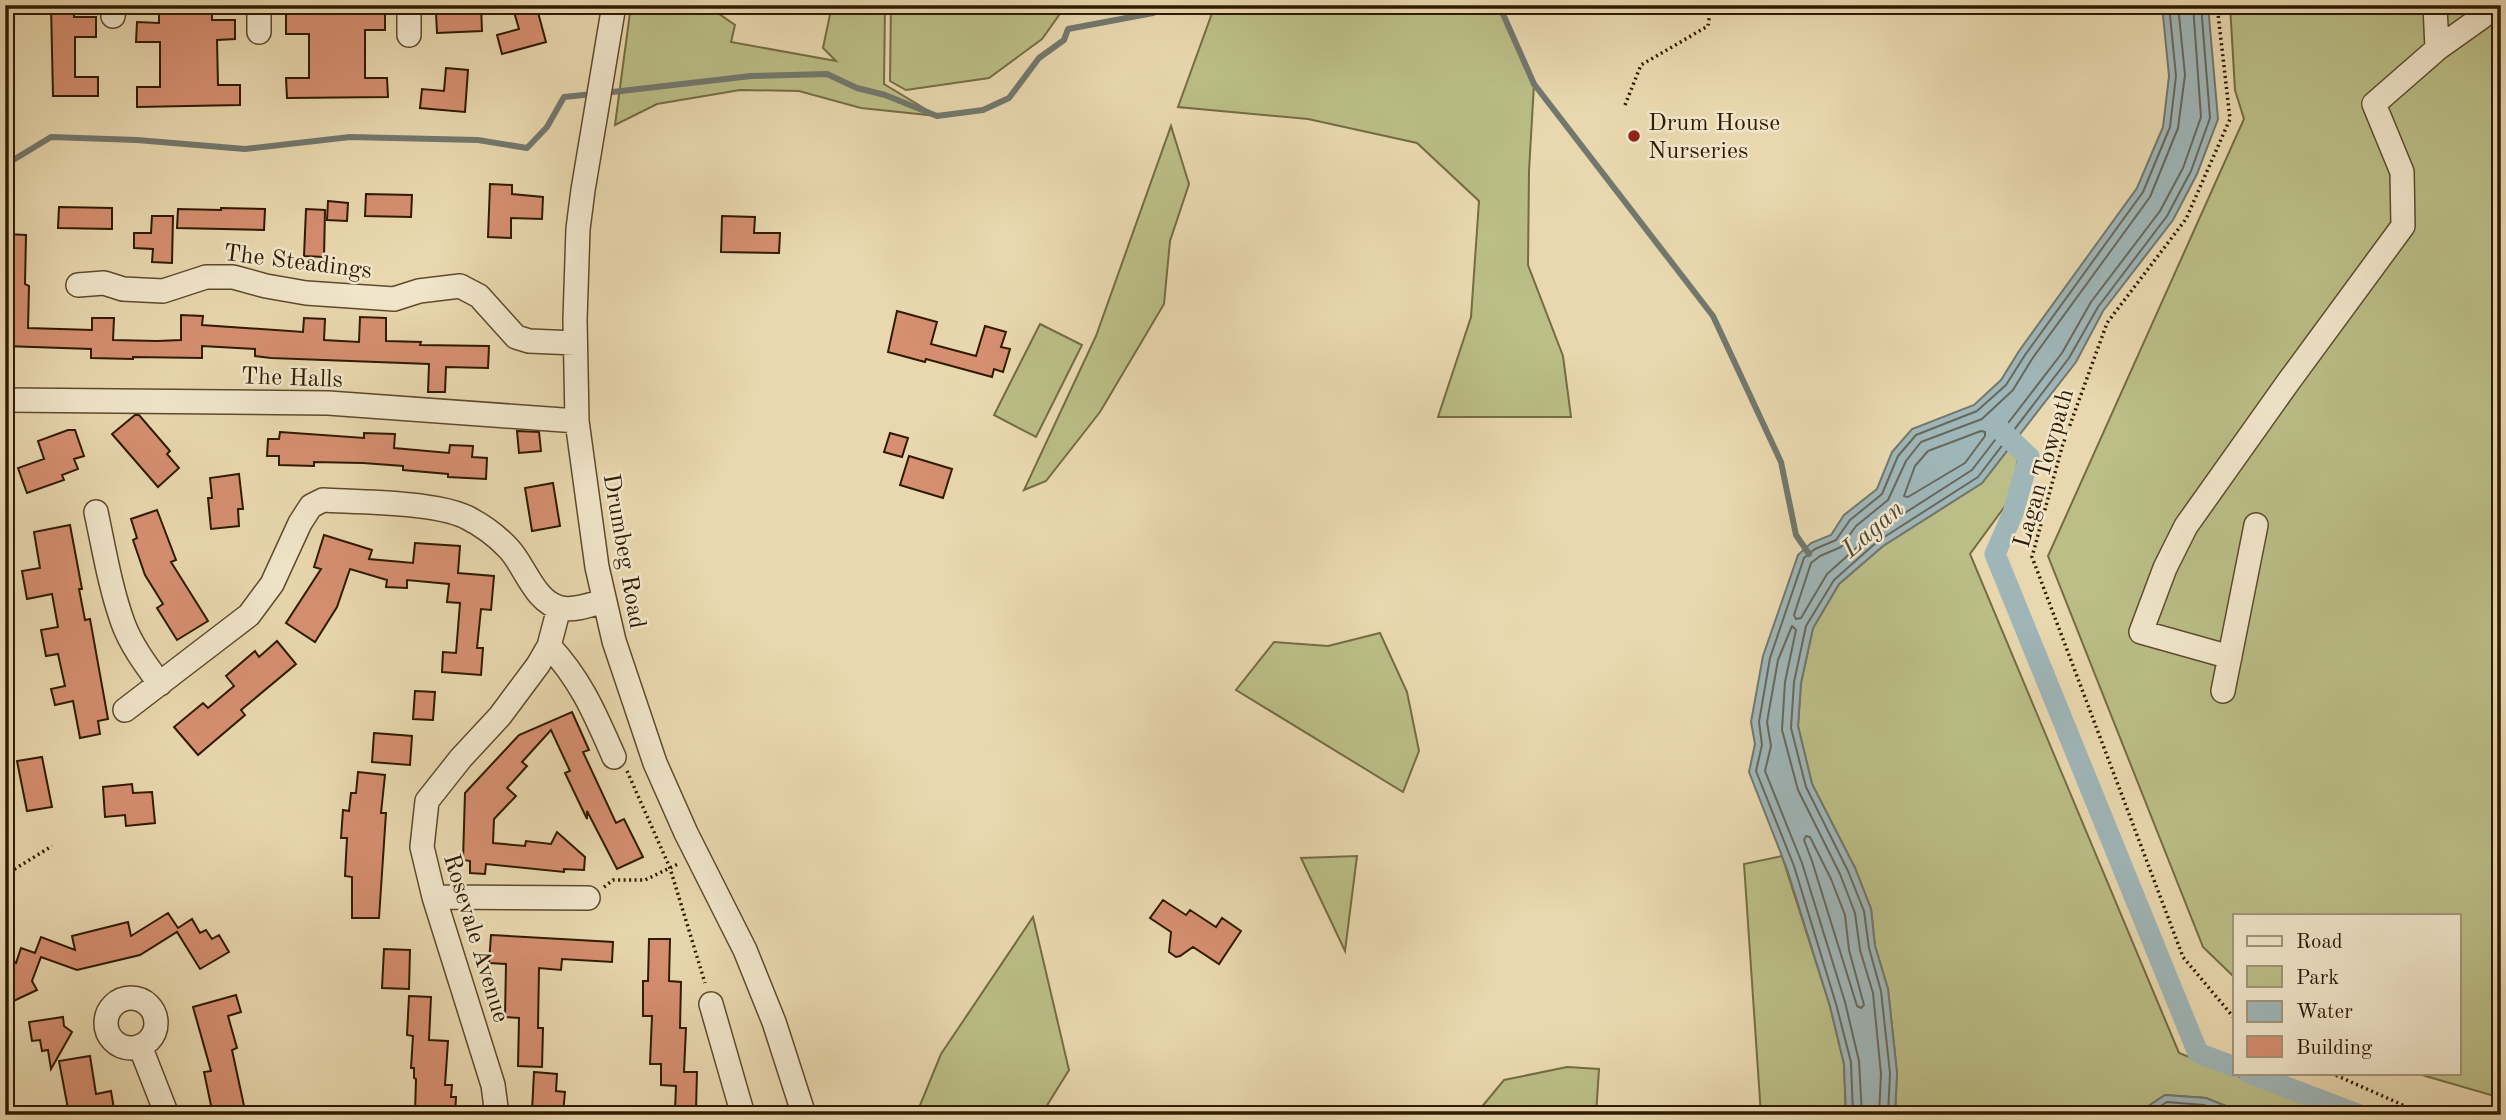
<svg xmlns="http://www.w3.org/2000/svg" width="2506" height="1120" viewBox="0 0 2506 1120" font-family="'Old Standard TT',serif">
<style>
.green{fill:#bbbe87;stroke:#756c44;stroke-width:2}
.water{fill:#9fb6b8;stroke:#72786e;stroke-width:2}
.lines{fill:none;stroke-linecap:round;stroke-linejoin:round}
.shore{stroke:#67685c;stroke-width:2}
.stream{stroke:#72786e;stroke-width:6}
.canal{stroke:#9fb6b8;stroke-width:21}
.building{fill:#d68f71;stroke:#2f1b00;stroke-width:2}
.minor-casing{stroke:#5e4a2c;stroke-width:26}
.path{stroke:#2f1b00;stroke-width:3.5;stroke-dasharray:2 3.5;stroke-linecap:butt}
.minor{stroke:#f1e6cb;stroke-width:23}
.poi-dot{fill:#8f2418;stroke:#f1e6cb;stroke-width:2.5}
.labels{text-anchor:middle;stroke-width:5;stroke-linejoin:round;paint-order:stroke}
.poi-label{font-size:24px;fill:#2f1b00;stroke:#f1e6cb;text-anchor:start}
.street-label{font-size:24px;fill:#2f1b00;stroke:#f1e6cb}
.water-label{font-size:26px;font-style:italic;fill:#514a37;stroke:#f1e6cb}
</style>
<rect width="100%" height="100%" fill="#e9d8af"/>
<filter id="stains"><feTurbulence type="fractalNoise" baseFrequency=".00286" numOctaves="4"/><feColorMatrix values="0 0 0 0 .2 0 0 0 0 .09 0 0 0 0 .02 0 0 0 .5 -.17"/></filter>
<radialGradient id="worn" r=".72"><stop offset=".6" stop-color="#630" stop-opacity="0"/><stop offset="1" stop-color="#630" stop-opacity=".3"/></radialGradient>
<!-- green -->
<path class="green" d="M631,5H706L735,25L731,42L836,61L823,48L832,5H885L884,84L937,116L861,108L799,91L740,90L657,104L615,125Z
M891,5H1095L1062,11L1042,39L989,78L906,90L890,81Z
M1215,5H1499L1534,84L1529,171L1528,265L1563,356L1571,417H1438L1471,317L1479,201L1417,143L1308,119L1178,107Z
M2230,5H2501V1098L2415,1073H2459V915H2235V978L2203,947L2048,556L2244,119L2235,90Z
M1171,126L1189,184L1170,241L1164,304L1100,412L1046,481L1024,490L1096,336Z
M1040,324L1082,345L1036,437L994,415Z
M2010,447L2018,459L2011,498L1970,554L2179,1053L2336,1115H2248L2206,1098L2165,1095L2135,1115H1895L1897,1073L1888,989L1875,946L1871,909L1855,868L1812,784L1798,726L1801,683L1813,628L1839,584L1883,546L1982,483Z
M1380,633L1407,692L1419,751L1403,792L1236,690L1274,642L1328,646Z
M1357,856L1345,951L1301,858Z
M1782,856L1830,1006L1844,1064L1846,1115H1761L1744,864Z
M1033,917L1069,1070L1041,1115H916L941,1054Z
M1567,1067L1599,1069L1596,1115H1475L1504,1080Z"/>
<!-- water -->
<path class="water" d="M2162,5H2208L2218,119L2197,174L2173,220L2103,311L2076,362L1982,483L1883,546L1839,584L1813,628L1801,683L1798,726L1812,784L1855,868L1871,909L1875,946L1888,989L1897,1073L1895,1115H1846L1844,1064L1830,1006L1787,869L1749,772L1755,744L1751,722L1763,656L1798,555L1811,543L1831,535L1844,515L1877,489L1892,452L1912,429L1974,405L2001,380L2019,351L2137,188L2163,127L2169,76Z
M2165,1095L2206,1098L2248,1115H2135Z"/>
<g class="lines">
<!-- shore -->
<path class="shore" d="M2178,5L2185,75L2178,128L2150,197L2032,359L2013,390L1982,419L1921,442L1906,461L1888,500L1856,526L1841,547L1820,556L1811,563L1794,615L1796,619L1801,618L1827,574L1872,534L1972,470L2062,353L2091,302L2160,211L2183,168L2201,117L2193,5
M1981,431L1985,432V436L1965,463L1908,497L1904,496L1915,466L1928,451Z
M1806,836L1810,837L1831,879L1845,915L1849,950L1864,1005L1861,1008L1857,1006L1812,861L1804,840Z
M1853,1115L1851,1062L1836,1004L1794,866L1756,771L1762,745L1759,722L1770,658L1804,558L1815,549L1836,540L1850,520L1882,494L1898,456L1916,435L1977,411L2006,385L2025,355L2143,192L2170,127L2176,76L2169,5
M1862,1115L1859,1061L1845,1002L1802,863L1765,771L1771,746L1767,722L1778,660L1792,626L1796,630L1785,682L1782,730L1798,790L1840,874L1855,913L1860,950L1873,993L1881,1074L1879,1115
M1888,1115L1890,1073L1881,991L1869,948L1864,911L1848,871L1806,787L1791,728L1794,682L1806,626L1834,580L1878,541L1978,477L2069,358L2098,307L2167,216L2191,171L2210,118L2201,5
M2146,1115L2167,1102L2204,1105L2230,1115"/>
<!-- stream -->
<path class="stream" d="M1499,5L1534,84L1713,316L1781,462L1796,535L1809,554
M604,93L751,76L827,74L857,88L885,95L937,116L983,110L1009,98L1039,58L1064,40L1068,29L1153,13L1170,5
M5,165L51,137L137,140L245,149L350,137L478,140L527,148L547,127L564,97L593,94"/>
<!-- canal -->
<path class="canal" d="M1994,424L2029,457L2013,513L1995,554L2198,1053L2235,1067
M2249,1073L2360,1115"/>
</g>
<!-- building -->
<path class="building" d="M51,5H74V17H96V37H75V77H98V96H53Z
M159,5H212V20H235V39L217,40L218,85H240V105L137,107V87H160V42H136L137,22L159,23Z
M309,5H362V11L385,10V30H365V78H387L388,97L287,98L286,78H309V34H286V14H308Z
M458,5H481L482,31L437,33L436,13L459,12Z
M512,5H536L546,42L502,54L497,35L519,29Z
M446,68L468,70L465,112L420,108L422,89L444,91Z
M490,184L512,185V194L543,197L542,219L511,218V238L488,237Z
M366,194L412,195L411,217L365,216Z
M328,201L348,203L347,221L327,220Z
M59,207L112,208V229L58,228Z
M221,208L265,209L264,230L177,228L178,209L221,210Z
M306,209L325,210L324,257L304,256Z
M152,216H173L172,263L152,262L153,249L134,248V233H151Z
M722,216L755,217L754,233H780L779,253L721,252Z
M5,234L26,235L25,284L29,286L28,328L92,330V318H114L113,340L157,341L181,340V315L203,316L202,325L303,332L304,318L325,319L324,340L359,342L360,317L386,318V341L421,342L420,345L489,346L488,368L446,367L445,392H428L429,364L271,358L255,356V349L202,346V358L133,357V359L91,358V349L5,346Z
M897,311L937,322L931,344L976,356L985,326L1006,332L1001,347L1010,349L1003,372L994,369L992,377L926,359L925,362L888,352Z
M135,415H139L170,451L167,454L179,468L158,487L112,434Z
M68,430H75L84,456L74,459L78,469L62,475L64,480L27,493L18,468L44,459L38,441Z
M517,431L539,432L541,451L519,453Z
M280,432L364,438V433L395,434L394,448L449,453L450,445L473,446L472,457L487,458L486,479L448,477V474L403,470V466L363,463L314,462V466L279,465V456H267L268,439H279Z
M890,433L908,438L902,457L884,452Z
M909,456L952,469L943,498L900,485Z
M239,474L243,509H238L239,526L211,529L208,498H212L210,478Z
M553,483L560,526L532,531L525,488Z
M157,510L176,560L171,562L208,621L177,640L157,608L163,604L145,575L133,540L137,538L131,519Z
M70,525L82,589H79L85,620L90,619L108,719L98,721L100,734L80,738L73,701L55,705L51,689L65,686L58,654L46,656L41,630L58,627L52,594L27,599L22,571L40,568L34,532Z
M324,535L372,550L369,559L413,563L415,543L460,546L458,573L494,576L491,610L481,609L477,648H483L481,675L442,672L443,652L456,653L460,603L447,602L449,584L407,580V588L386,587L387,580L350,569L337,607L315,642L286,623L321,569L314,567Z
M277,641L296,664L241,710L245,715L198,755L174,727L203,703L208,708L234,686L226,676L255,651L259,657Z
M415,691L435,692L433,720L413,719Z
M572,712L589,750L583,752L616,823L624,819L643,857L617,869L587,811V819L565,773L570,771L551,730L522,762L527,766L507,788L516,796L494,819L493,843L525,846L526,841L551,844L557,832L585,857L584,870L564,869V872L486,864L485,874L470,873V861L463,860L465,793L519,735Z
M374,733L412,736L410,765L372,762Z
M42,757L52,807L27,811L17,761Z
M358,772L385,775L381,813H386L379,918H352V877L345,876L347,838H341L343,810L349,811L351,793H356Z
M132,784L133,793L152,792L155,823L126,826L125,815L105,817L103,787Z
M1163,900L1186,915L1190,910L1216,927L1222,918L1241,931L1219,964L1193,947L1180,956L1176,957L1169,952L1171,932L1150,918Z
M168,913L178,928L192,919L200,933L206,930L212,939L219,935L229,952L200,969L177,932L140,955L77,970L41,957L32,981L37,990L5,1005L11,990L5,988V979L12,961L16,963L21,948L35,953L41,937L75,950L72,936L128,922L131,936Z
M491,935L613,942L612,962L562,959L561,970L539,968L538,1028H543L542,1067L518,1066L519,1018L505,1017L506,964L489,963Z
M649,939H670L669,981L681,982L680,1028H686L684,1072H697L696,1110L675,1109L676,1086L661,1085V1064H650L652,1016H643V981H648Z
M384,949L410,950L409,989L382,988Z
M236,995L241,1012L228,1016L237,1048L232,1050L246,1115H213L204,1072L211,1071L193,1007Z
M409,996L431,997L429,1040L448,1041L445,1085H452L451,1097H456L455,1115L415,1113L416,1079L414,1078V1068H411L413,1036L407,1035Z
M63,1017L64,1026L72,1032L51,1069L48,1050L42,1051L40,1040L32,1041L29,1022Z
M90,1056L96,1094L111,1091L115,1115H82L81,1111L69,1114L59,1061Z
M534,1072L557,1074L556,1091L565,1092L563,1113L532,1111Z"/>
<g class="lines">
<!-- minor casing -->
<g class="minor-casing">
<path id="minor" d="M614,5L583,190L578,229L575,320L577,421L597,567L614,641L655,763L686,833L745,950L774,1022L804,1115
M113,16L115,5
M259,32V5
M409,35V5
M2437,49L2482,17L2479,5
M78,285L104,283L123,289L163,291L206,277H233L266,286L306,293L394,299L419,291L460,286L479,296L516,337L529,341L575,343
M5,400L328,403L577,421
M96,512C104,549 110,587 123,623C131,645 146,665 160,684
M549,646C581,680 595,714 614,757
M2230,657L2141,632L2165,568L2186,526L2289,381L2403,226L2402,172L2374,104L2437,49L2435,5
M2223,691L2256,525
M125,710L249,615L272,584L300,523L311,506L323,500C360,502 434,502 466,517C482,525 497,536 509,549C525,566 535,603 561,608C574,611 590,605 603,601
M434,897L588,898
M106 1023a25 25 0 1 1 50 0a25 25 0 1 1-50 0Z
M711,1004L743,1115
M140,1046L167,1115
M497,1115L493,1085L434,897L422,847L427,801L461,758L500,716L538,665L549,646L559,608"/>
</g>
<!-- path -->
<path class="path" d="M2217,5L2230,119L2186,219L2107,323L2062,447L2032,557L2183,957L2235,1019
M1625,105L1641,65L1708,26L1711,5
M627,771L670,868L705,983
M5,875L52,846
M604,887L613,880H645L678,864
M2331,1073L2425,1115"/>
<!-- minor -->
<use href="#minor" class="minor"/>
</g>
<!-- markers -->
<circle class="poi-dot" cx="1634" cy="136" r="7"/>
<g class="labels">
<!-- poi labels -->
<g class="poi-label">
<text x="1648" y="130">Drum House<tspan x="1648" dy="28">Nurseries</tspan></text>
</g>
<!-- street labels -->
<g class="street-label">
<text transform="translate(298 261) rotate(7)" y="8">The Steadings</text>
<text transform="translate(292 377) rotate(2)" y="8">The Halls</text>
<text transform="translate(2043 468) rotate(-74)" y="8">Lagan Towpath</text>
<text transform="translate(625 551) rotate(80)" y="8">Drumbeg Road</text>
<text transform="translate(477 938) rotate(73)" y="8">Rosevale Avenue</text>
</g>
<!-- water labels -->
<g class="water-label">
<text transform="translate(1872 528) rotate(-41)" y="9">Lagan</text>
</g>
</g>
<!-- margin -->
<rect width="2506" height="1120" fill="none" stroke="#e9d8af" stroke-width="28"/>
<rect x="7" y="7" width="2492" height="1106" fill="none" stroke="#2f1b00" stroke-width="3.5"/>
<rect x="14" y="14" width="2478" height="1092" fill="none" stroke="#2f1b00" stroke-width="2"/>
<!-- legend -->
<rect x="2233" y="914" width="228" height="161" fill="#f1e6cb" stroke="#a3957a" stroke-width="2"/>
<rect x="2247" y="936" width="35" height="10" fill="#f1e6cb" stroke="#a3957a" stroke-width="2"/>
<text x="2296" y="948" font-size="21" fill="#2f1b00">Road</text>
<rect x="2247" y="966" width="35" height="21" fill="#bbbe87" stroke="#a3957a" stroke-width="2"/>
<text x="2296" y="984" font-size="21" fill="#2f1b00">Park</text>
<rect x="2247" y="1001" width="35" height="21" fill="#9fb6b8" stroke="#a3957a" stroke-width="2"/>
<text x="2296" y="1018" font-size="21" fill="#2f1b00">Water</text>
<rect x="2247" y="1036" width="35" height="21" fill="#d68f71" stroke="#a3957a" stroke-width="2"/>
<text x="2296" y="1054" font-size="21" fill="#2f1b00">Building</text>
<rect width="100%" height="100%" filter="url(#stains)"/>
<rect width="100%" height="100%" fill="url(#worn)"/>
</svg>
